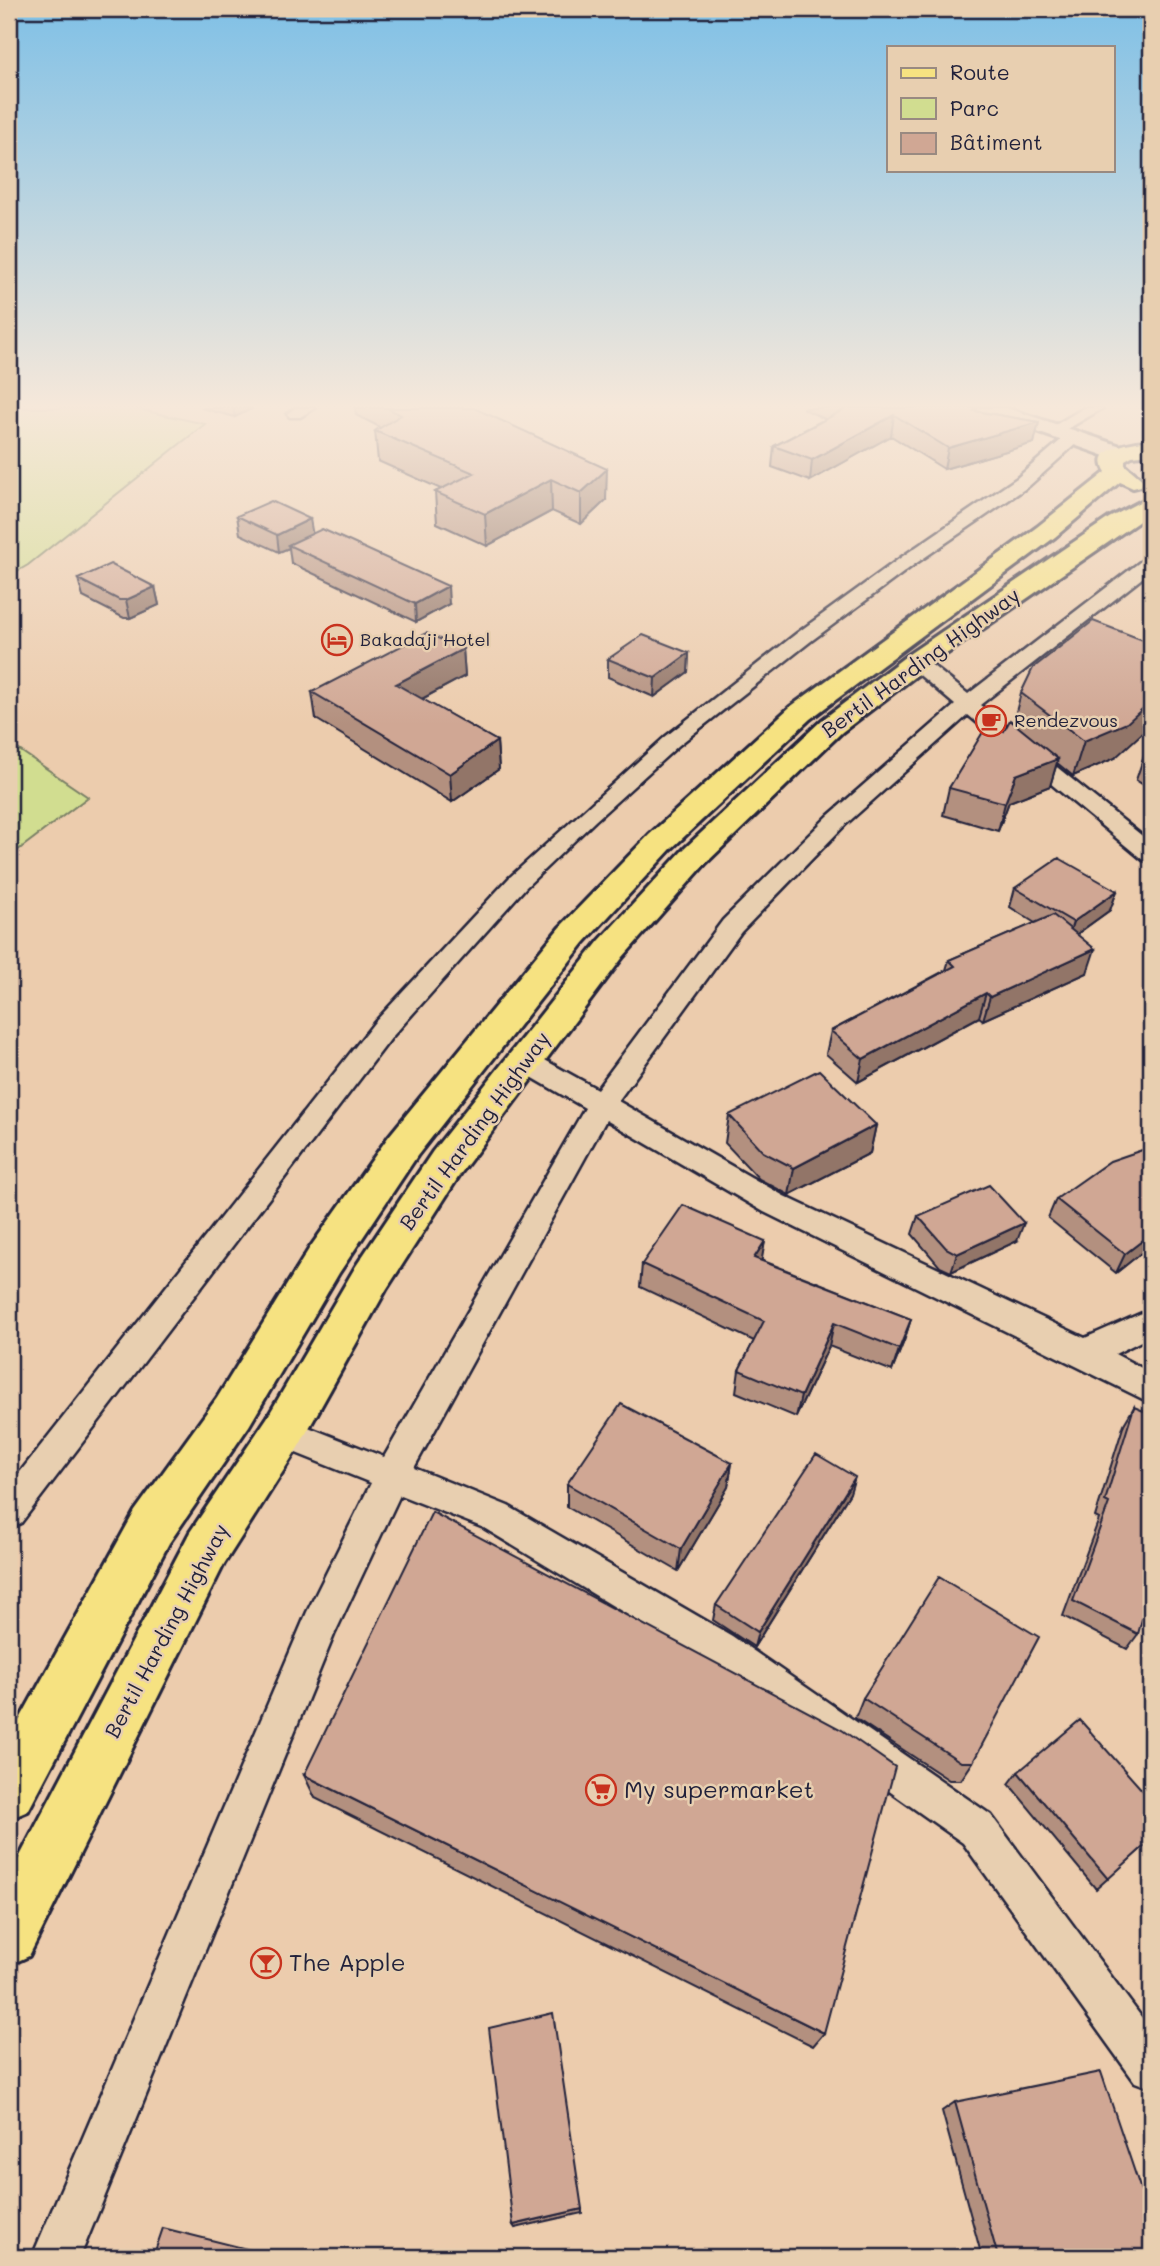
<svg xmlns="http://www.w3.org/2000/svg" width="1160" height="2266" viewBox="0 0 1160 2266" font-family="Mali,sans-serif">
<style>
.green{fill:#d1dd90;stroke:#7a8066;stroke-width:2}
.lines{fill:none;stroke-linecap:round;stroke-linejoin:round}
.street-casing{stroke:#22223b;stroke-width:5}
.secondary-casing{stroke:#22223b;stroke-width:6}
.primary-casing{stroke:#22223b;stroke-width:6}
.street{fill:#e8cfb0;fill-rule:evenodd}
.secondary{fill:#e8cfb0;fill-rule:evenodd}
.primary{fill:#f6e281;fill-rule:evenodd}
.wall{fill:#b3907f;stroke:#22223b;stroke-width:2}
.shaded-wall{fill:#927568;stroke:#22223b;stroke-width:2}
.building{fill:#d0a794;stroke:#22223b;stroke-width:2}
.labels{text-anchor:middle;stroke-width:5;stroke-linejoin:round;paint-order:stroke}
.far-poi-label{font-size:18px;fill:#22223b;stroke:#e8cfb0;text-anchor:start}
.street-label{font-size:21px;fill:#22223b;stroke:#e8cfb0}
.near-poi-label{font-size:24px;fill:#22223b;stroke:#e8cfb0;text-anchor:start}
</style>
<rect width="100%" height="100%" fill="#ecccad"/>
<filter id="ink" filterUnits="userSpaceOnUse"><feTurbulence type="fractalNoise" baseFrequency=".0143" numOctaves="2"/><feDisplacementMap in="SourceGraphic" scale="14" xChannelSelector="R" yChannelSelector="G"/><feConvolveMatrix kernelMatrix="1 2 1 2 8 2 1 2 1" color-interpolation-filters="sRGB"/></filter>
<g filter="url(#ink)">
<!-- green -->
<path class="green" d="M9,408H133L205,424L28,565L9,576Z
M9,743L88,797L9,857Z"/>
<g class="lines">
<!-- street casing -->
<g class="street-casing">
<path id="street" d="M295,408H315L300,417H290L287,414Z
M1084,408H1103L1059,434L1053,436L1045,431Z
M1073,433L1079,435L1081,438L1079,441L1029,486L915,564L811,641L679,745L595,821L526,887L392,1037L21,1523L9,1528V1486L374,1023L510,877L665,737L797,633L903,556L1017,478L1067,435Z
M1151,557V571L980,705L1151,843V862L1143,860L968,715L844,826L741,932L618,1101L784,1196L1085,1338L1151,1309V1336L1115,1354L1151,1373V1403L764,1212L606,1120L414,1468L508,1506L732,1636L991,1815L1151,2030V2088L1135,2082L963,1843L706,1662L484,1528L400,1495L334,1635L80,2257H32L307,1612L371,1483L271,1443L266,1432L271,1421L283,1417L384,1457L585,1108L516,1068L512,1061L516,1054L525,1051L534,1054L597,1089L723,920L828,816L955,705L909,666L906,662L909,658H923L968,694L1145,558Z"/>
</g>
<!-- secondary casing -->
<g class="secondary-casing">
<path id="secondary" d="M976,408H1007L1127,448L1130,453L1127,458H1111L980,412Z"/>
</g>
<!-- primary casing -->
<g class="primary-casing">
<path id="primary" d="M1151,440V454L1132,456L1125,460V465L1144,481L1141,486L1133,488L1120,482L1055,537L810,719L671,849L584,943L417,1156L339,1273L249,1426L169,1543L28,1811L9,1819V1739L135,1511L217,1398L309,1249L389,1136L560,927L649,835L790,707L1037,527L1106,472C1089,446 1136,442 1151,440Z
M1151,496V513L926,668L842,732L706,863L623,957L461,1173L386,1290L299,1446L224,1564L29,1956L9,1965V1877L190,1532L267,1418L356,1266L433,1151L599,941L684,849L822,720L906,656L1109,518Z"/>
</g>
<!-- street -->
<use href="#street" class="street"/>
<!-- secondary -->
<use href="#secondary" class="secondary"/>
<!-- primary -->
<use href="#primary" class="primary"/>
</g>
<!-- wall -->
<path class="wall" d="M201,408H253L235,417Z
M355,408H474L606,500L581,524L552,511L487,546L437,523L435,492L441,489L378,461L375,431L379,428L378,426L356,415Z
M802,408H974L977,409V411L1039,422L1034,443L944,469L891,436L810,481L772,467L774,446L825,419Z
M237,516L313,534L449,604L416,622L291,563L289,548L279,552L240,534Z
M78,579L155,587L159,605L130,618H124L83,597Z
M463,649L465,676L422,699L497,741L499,769L452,802L316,719L312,692Z
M689,653L688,672L654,697L608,677V659Z
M1021,693L1115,758L1073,776L1057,763L1050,786L1009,802L998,831L943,815L949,788L1013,723Z
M1151,751V790L1136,780L1145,753Z
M1015,888L1117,891L1110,910L1077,934L1087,973L983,1020L979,1017L858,1082L826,1054L831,1031L946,970L949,960L1035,923L1010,907Z
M729,1115L876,1125L870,1153L789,1195L759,1179L725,1143Z
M1056,1199L1151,1245L1116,1273L1048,1218Z
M918,1216L1017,1241L951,1272L940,1267L912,1234Z
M765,1241L761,1260L911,1319L904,1341L892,1371L829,1346L796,1417L736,1392L739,1370L754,1341L640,1287L642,1264Z
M1134,1407L1138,1634L1127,1649L1063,1616L1099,1519L1095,1517L1124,1424Z
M732,1463L728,1487L678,1571L567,1507V1484Z
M850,1493L754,1647L713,1620L716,1605Z
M863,1698L973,1762L961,1780H949L855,1718Z
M1018,1772L1151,1840L1096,1889L1009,1784Z
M304,1775L824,2033L813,2046L315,1798Z
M955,2102L1151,2257H982L942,2111Z
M582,2209V2213L515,2228L513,2225Z"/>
<!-- shaded-wall -->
<path class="shaded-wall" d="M233,408H253L235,417Z
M894,415L891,436L810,481L812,460Z
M1039,422L1034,443L944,469L948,448Z
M607,469L606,500L581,524V493Z
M551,479L552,511L487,546L485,514Z
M310,519L313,536L288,545L289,548L279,552L277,535Z
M448,586L449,604L416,622L415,604Z
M155,587L159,605L130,618L126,600Z
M463,649L465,676L399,711L396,684Z
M689,653L688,672L654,697L655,678Z
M1151,701V725L1115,758L1073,776L1084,741Z
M497,741L499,769L452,802L450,774Z
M1058,759L1050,786L1009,802L998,831L1005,803L1016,775Z
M1117,891L1110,910L1067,941L1073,922Z
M1095,949L1087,973L983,1020L990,997Z
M986,993L979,1017L858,1082L863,1059Z
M876,1125L870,1153L789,1195L794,1168Z
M1024,1223L1017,1241L951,1272L957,1254Z
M1151,1234V1245L1116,1273L1125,1254Z
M765,1241L761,1264L754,1258Z
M911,1319L904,1341L892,1371L899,1349Z
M834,1323L829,1346L796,1417L801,1396Z
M732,1463L728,1487L678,1571L681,1549Z
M855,1477L850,1493L754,1647L758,1632Z"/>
<!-- building -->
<path class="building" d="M387,408H474L607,469L581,493L551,479L485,514L435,492L474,473L375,431L401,415Z
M847,408H974L977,409L974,411L1039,422L948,448L894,415L812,460L774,446Z
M271,501L310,519L277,535L237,516Z
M322,529L448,586L415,604L288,545Z
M110,564L155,587L126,600H119L78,579Z
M1093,621L1151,643V701L1127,723L1084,741L1021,693L1033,668Z
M426,633L463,649L396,684L497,741L450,774L312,692Z
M643,635L689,653L655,678L608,659Z
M1010,720L1058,759L1016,775L1005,803L949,788L989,722L1004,731Z
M1151,751V757L1145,753Z
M1059,858L1117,891L1073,922L1015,888Z
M1053,915L1095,949L990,997L986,993L863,1059L831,1031L955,966L949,960Z
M819,1070L876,1125L794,1168L763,1152L729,1115Z
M1151,1147V1234L1125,1254L1056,1199L1110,1161Z
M989,1185L1024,1223L957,1254L946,1248L918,1216Z
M683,1205L765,1241L754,1258L911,1319L899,1349L834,1323L801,1396L739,1370L764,1321L642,1264Z
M621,1404L732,1463L681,1549L567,1484Z
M1134,1407L1151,1414V1586L1138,1634L1073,1601L1109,1503L1105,1501Z
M816,1454L855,1477L758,1632L716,1605Z
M432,1512L842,1730L895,1767L824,2033L304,1775Z
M939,1577L1039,1637L973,1762H961L863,1698Z
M1080,1720L1151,1800V1840L1108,1879L1018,1772Z
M553,2013L582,2209L513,2225L489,2028Z
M1101,2072L1151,2220V2257H998L955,2102Z
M163,2228L279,2257H153Z"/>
</g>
<!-- sky -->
<linearGradient id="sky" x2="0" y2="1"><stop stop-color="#7fc0e6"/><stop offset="0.56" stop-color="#f6e8da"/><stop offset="1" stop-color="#f6e8da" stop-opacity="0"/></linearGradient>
<rect width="1160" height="725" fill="url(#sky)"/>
<!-- icons -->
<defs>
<g id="hotel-ring" transform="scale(1.575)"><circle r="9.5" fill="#e8cfb0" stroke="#c8321e" stroke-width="1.5"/><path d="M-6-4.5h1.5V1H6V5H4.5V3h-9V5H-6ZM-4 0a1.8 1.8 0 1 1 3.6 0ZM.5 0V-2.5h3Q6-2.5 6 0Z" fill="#c8321e"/></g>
<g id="cafe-ring" transform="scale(1.575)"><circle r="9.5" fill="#e8cfb0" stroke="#c8321e" stroke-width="1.5"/><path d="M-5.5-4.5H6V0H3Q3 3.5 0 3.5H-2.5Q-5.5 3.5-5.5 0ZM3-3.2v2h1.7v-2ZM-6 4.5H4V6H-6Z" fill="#c8321e"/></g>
<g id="supermarket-ring" transform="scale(1.575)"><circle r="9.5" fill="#e8cfb0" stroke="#c8321e" stroke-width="1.5"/><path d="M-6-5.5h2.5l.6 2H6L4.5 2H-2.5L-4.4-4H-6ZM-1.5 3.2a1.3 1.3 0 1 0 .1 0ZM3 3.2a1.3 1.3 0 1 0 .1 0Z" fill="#c8321e"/></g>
<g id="bar-ring" transform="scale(1.575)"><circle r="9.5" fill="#e8cfb0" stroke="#c8321e" stroke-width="1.5"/><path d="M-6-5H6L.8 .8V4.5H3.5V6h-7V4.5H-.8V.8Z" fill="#c8321e"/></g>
</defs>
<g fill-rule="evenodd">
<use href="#hotel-ring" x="337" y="640"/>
<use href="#cafe-ring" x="991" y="721"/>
<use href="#supermarket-ring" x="601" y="1790"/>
<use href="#bar-ring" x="266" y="1963"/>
</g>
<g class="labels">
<!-- far-poi labels -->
<g class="far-poi-label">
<text x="360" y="646">Bakadaji Hotel</text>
<text x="1014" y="727">Rendezvous</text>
</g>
<!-- street labels -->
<g class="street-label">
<text transform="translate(921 663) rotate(-36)" y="7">Bertil Harding Highway</text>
<text transform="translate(475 1131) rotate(-54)" y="7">Bertil Harding Highway</text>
<text transform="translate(167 1631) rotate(-62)" y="7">Bertil Harding Highway</text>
</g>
<!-- near-poi labels -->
<g class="near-poi-label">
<text x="624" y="1798">My supermarket</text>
<text x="289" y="1971">The Apple</text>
</g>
</g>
<!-- margin -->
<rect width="1160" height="2266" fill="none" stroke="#e8cfb0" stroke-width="35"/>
<rect x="18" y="18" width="1125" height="2231" fill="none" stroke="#22223b" stroke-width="2.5" filter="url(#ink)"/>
<!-- legend -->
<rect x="887" y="46" width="228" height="126" fill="#e8cfb0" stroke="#998a81" stroke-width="2"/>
<rect x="901" y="68" width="35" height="10" fill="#f6e281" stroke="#998a81" stroke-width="2"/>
<text x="950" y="80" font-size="21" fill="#22223b">Route</text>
<rect x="901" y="98" width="35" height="21" fill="#d1dd90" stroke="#998a81" stroke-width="2"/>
<text x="950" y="116" font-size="21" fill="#22223b">Parc</text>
<rect x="901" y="133" width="35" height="21" fill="#d0a794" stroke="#998a81" stroke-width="2"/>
<text x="950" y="150" font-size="21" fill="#22223b">Bâtiment</text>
</svg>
